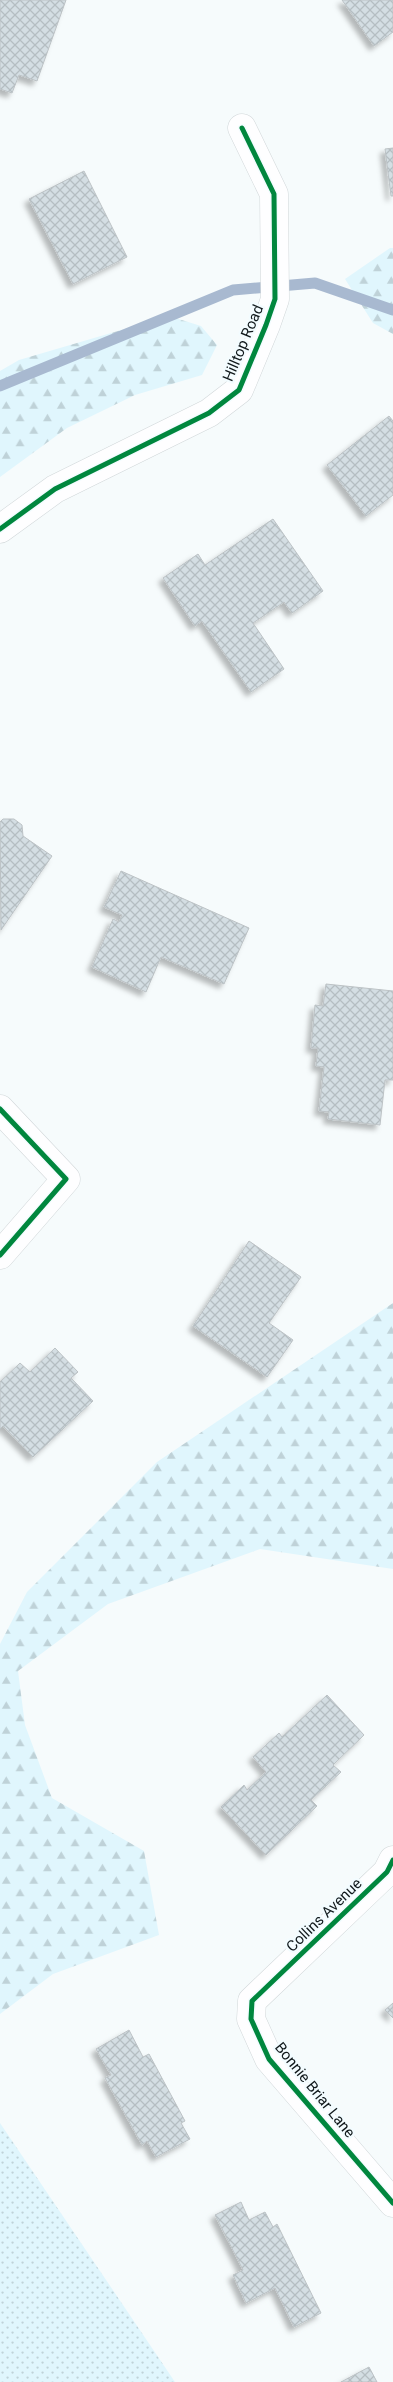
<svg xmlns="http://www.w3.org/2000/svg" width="393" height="2382" viewBox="0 0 393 2382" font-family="Roboto,sans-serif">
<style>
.grass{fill:url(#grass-dots)}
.forest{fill:url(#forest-firs)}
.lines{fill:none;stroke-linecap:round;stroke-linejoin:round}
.stream{stroke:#a8b9d0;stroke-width:11}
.building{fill:url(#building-cross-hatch);stroke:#bcc2c5;filter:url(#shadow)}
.minor-casing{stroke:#d1d7d9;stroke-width:29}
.minor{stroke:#fefeff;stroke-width:28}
.cycleway-casing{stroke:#f3fcff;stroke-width:8}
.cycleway{stroke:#00873e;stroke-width:5}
.labels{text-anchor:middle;stroke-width:4.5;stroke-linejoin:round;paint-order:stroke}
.street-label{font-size:15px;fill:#10181b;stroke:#f3fcff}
</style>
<defs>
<pattern id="grass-dots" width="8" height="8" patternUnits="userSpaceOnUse" patternTransform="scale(1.25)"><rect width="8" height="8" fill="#e0f6fd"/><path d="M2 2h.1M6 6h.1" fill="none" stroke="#bfd2d8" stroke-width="1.8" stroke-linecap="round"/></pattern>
<pattern id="forest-firs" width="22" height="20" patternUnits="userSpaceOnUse" patternTransform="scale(1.25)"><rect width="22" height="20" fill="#e0f6fd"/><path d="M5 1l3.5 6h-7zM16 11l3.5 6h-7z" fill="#bfd2d8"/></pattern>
<pattern id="building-cross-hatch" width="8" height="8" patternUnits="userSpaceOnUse" patternTransform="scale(1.25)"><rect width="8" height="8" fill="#d4dee3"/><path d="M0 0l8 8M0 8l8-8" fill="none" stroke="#b5bec2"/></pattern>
<filter id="shadow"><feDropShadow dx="-4.5" dy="4.5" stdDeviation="2.5" flood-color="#0004"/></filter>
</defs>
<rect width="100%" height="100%" fill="#f6fbfc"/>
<!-- grass -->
<path class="grass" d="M0,2123L175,2382H0Z"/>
<!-- forest -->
<path class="forest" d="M390,248H393V334L373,323L345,279Z
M169,316L201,326L217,345L202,375L135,395L67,428L0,477V371L19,360Z
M393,1303V1569L260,1549L108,1604L18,1671L25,1725L52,1798L144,1851L159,1935L53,1974L0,2014V1644L27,1592L157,1462Z"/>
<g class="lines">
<!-- stream -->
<path class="stream" d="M0,386L233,290L315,283L393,310"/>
</g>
<!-- building -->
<path class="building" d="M0,0H66L37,81L19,75L12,93L0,89Z
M342,0H393V32L374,46Z
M393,148V196H391L385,149Z
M84,171L127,257L73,284L29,199Z
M389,416L393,421V495L366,516L327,465Z
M273,519L323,591L292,613L284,602L253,623L284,669L251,692L202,621L195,626L163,578L198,554L205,565Z
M3,819H14L22,825L23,836L52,856L1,930L0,822Z
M121,871L249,928L224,984L161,957L146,992L92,967L113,919L119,922L122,915L104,907Z
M326,984L393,991V1080H385L380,1125L328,1119L329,1112L319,1111L324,1067L316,1066L318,1048H311L315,1005L323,1006Z
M249,1241L301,1277L269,1323L293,1340L267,1377L193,1326Z
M55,1348L78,1372L71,1378L93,1401L33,1457L3,1426L0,1429V1382L20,1363L30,1372Z
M327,1695L364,1735L333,1765L341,1772L311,1800L317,1806L266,1855L221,1807L244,1785L247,1790L266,1772L253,1757L279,1733L282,1737Z
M393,2003V2018L385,2010Z
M129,2030L143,2057L149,2054L185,2121L181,2123L190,2139L156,2157L147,2141L142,2145L105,2078L111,2075L96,2049Z
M241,2202L249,2220L265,2212L273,2227L277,2224L321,2313L294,2327L275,2288L246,2303L233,2275L243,2270L215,2215Z
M369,2367L377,2382H341Z"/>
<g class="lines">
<!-- minor casing -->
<g class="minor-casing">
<path id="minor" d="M0,529L55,489L209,413L239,390L266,325L275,299L274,194L242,128
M0,1109L66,1179L0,1255
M393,1860L387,1872L252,2001L251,2019L269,2059L393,2203"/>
</g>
<!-- minor -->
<use href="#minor" class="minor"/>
<!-- cycleway casing -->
<g class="cycleway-casing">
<path id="cycleway" d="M0,529L55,489L209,413L239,390L266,325L275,299L274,194L242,128
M0,1109L66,1179L0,1255
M393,1860L387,1872L252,2001L251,2019L269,2059L393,2203"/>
</g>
<!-- cycleway -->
<use href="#cycleway" class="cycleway"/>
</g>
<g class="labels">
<!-- street labels -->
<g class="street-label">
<text transform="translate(243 343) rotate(-67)" y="5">Hilltop Road</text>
<text transform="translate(324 1915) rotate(-44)" y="5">Collins Avenue</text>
<text transform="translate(315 2090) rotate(51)" y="5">Bonnie Briar Lane</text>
</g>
</g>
</svg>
